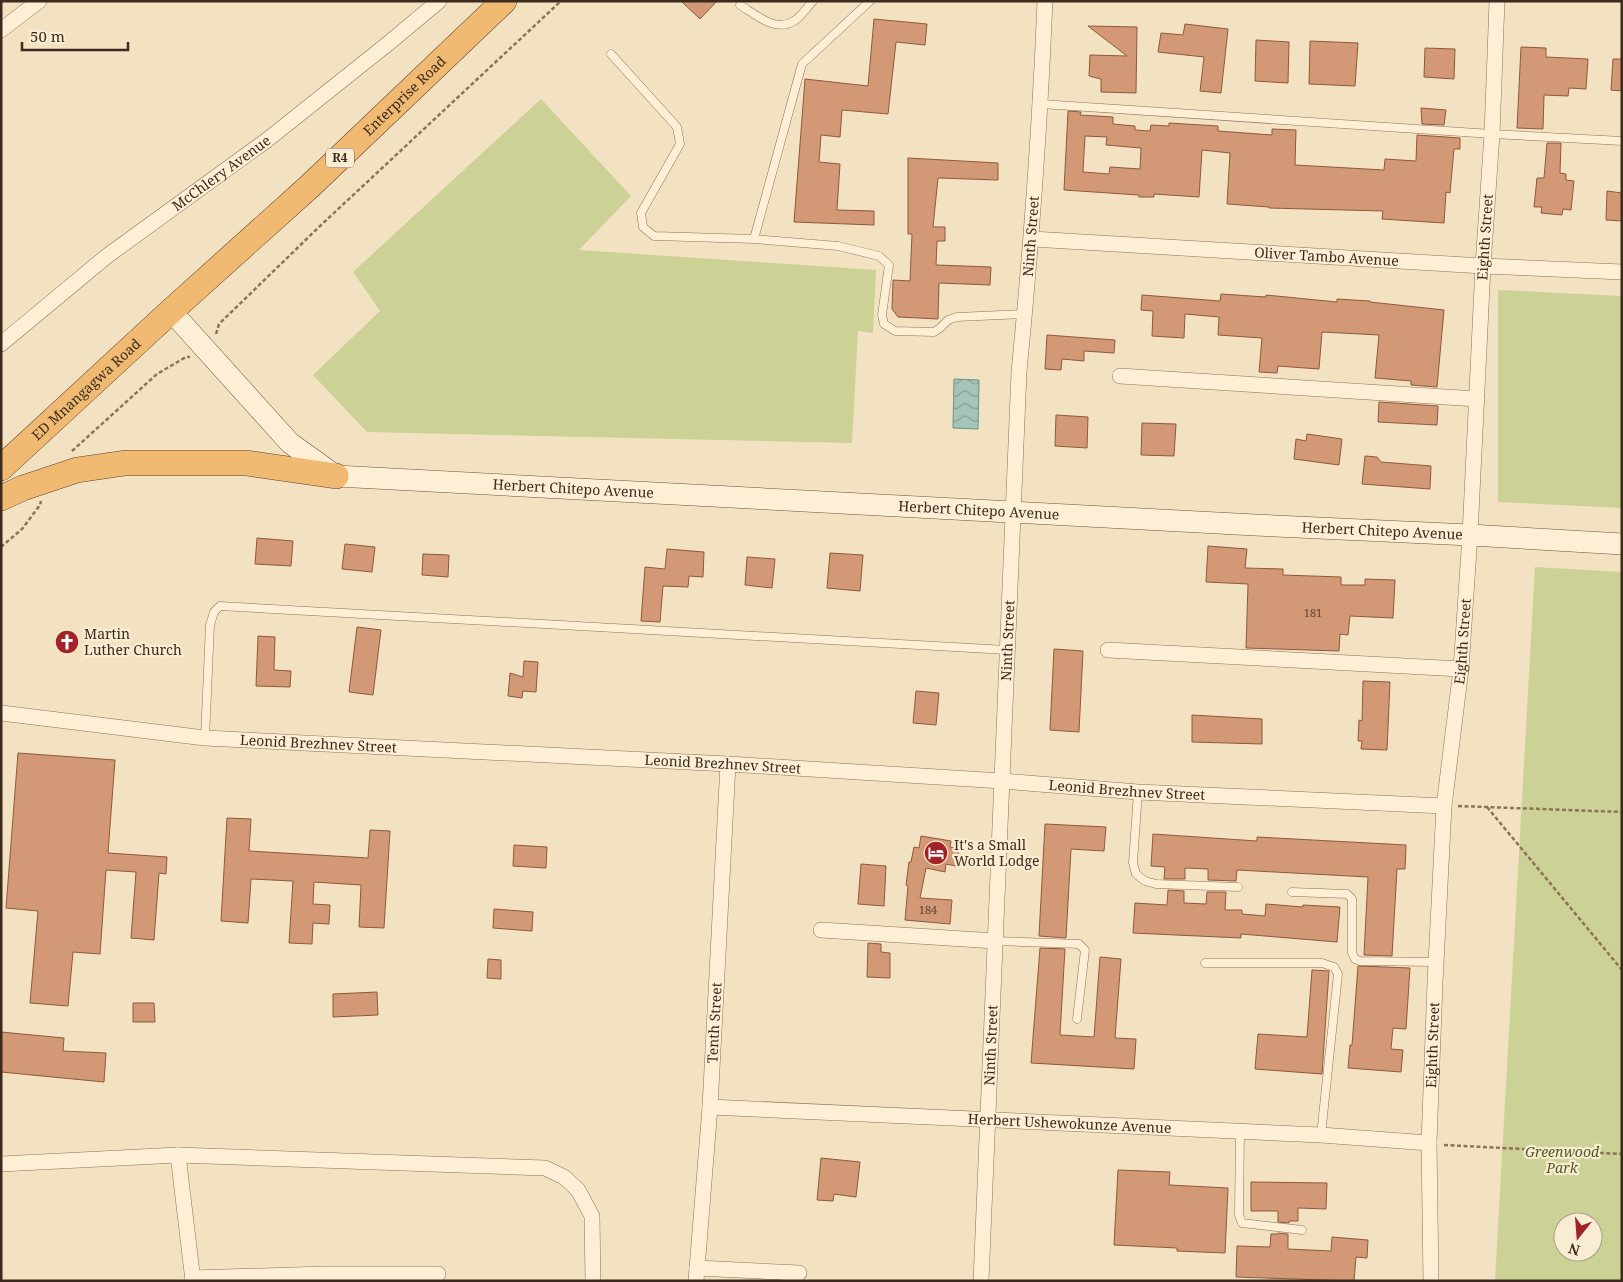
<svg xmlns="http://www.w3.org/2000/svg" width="1623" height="1282" viewBox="0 0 1623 1282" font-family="'Noto Serif',serif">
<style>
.green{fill:#ccd195;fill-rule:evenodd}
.water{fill:url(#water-waves);stroke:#6a9388}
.building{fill:#d39875;stroke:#8f593b;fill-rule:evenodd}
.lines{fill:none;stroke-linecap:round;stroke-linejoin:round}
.service-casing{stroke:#8d7257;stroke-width:9}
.minor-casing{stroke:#8d7257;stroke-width:16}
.secondary-casing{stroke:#6f533b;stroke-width:22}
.trunk-casing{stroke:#5b402c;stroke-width:26}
.path{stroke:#8d7257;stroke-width:2.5;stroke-dasharray:4 2.5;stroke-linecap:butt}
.service{stroke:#fcefd6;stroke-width:8}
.minor{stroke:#fcefd6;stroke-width:15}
.secondary{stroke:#fcefd6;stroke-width:21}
.trunk{stroke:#f0ba72;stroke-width:25}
.labels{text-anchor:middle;stroke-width:4.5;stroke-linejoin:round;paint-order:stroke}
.number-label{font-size:11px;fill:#624633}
.shield{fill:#f8ecd2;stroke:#746553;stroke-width:1}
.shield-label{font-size:12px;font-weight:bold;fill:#3c2b1d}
.street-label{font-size:14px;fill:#3c2b1d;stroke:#f8ecd2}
.poi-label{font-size:14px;fill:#3c2b1d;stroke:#f8ecd2;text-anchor:start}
.park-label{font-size:14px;font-style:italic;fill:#4e5a22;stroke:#f8ecd2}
</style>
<defs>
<pattern id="water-waves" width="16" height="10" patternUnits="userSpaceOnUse" patternTransform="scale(1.25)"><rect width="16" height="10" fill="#a5c4ba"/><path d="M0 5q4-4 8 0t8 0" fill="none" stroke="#889f97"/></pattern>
</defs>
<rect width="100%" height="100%" fill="#f2e2c2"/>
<!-- green -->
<path class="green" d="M541,99L631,196L579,250L876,270L873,333L858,331L852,443L367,432L313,375L380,311L353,272Z
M1498,290L1622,296V508L1498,502Z
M1535,567L1622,572V1281H1495ZM1563,1222H1593V1252H1563Z"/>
<!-- water -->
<path class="water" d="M954,379L979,380L978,429L953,428Z"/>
<!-- building -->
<path class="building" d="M681,1H717L700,19Z
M874,19L927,24L925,45L896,42L888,114L842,110L840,137L821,135L819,162L840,164L837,210L874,211V225L794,222L805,79L868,86Z
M1185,24L1228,29L1221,93L1200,91L1204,57L1158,52L1161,33L1183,35Z
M1088,26L1137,27L1136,93L1101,92V79L1089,76L1090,55L1127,56Z
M1256,40L1289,42L1288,83L1255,81Z
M1310,41L1358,43L1355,86L1309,84Z
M1521,47L1546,48V57L1588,59L1586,89L1569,88L1568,96L1544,95L1543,129L1517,128Z
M1425,48L1455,49L1454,79L1424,77Z
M1613,59H1622V91L1611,90Z
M1421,108L1446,110L1444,125L1422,124Z
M1068,111L1081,112L1080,115L1113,117V124L1135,126V130L1150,131L1151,125L1169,126V123L1218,126V131L1272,135V129L1296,130L1295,165L1384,170L1385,159L1416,161L1417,135L1460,138V149H1454L1450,193L1446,192L1444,223L1382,219L1383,211L1269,208V207L1227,204L1230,153L1202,150L1199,197L1154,194V197H1139V195L1064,190ZM1085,136L1107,137L1106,145L1141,148L1140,169L1110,167L1109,174L1083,172Z
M1547,143H1561L1560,173L1566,174V180L1574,181L1571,210L1563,209L1562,215L1541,213L1542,207H1534L1537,178H1544Z
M908,158L998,163V180L938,178L933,227H945V241H937L936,265L991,267L990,285L939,283L938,319L898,317L892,309L893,280L910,281L912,234H908Z
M1607,191L1622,193V221L1606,220Z
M1221,294L1266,297V295L1337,302V299L1370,301V302L1444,310L1437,387L1411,385V381L1375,378L1379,335L1322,332L1319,369L1278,366L1277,373L1259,372L1262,338L1218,335L1219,317L1185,314L1184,338L1152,336L1153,311L1141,310L1142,295L1220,301Z
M1047,335L1115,340L1114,353L1084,351V361L1062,359L1061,370L1045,369Z
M1379,402L1438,406L1437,425L1378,422Z
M1056,415L1088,417L1087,448L1055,446Z
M1142,423L1176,424L1174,456L1141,455Z
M1307,434L1342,439L1339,465L1294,459L1296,439L1306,441Z
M1365,456L1377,457L1381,462L1431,466L1430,489L1362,484Z
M257,538L293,541L291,566L255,564Z
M345,544L375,547L372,572L342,569Z
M1208,546L1247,549L1245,568L1283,569V575L1341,577V585H1365V579L1395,580L1393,618L1350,616L1348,635L1340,634L1339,651L1246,648L1248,584L1206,582Z
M667,549L704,552L703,577L689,576L688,587L663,586L660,622L641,621L645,567L665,569Z
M830,553L863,555L860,591L827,588Z
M423,554L449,555L448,577L422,575Z
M747,557L775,559L772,588L745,585Z
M357,627L381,630L373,695L349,692Z
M258,636L275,637L274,670L291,671L290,687L256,686Z
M1054,649L1083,651L1079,732L1050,730Z
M524,661L538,662L536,692L523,691L522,698L508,696L510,673L523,677Z
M1363,681L1390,682L1387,750L1361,749L1362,741H1358L1359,720L1362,721Z
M916,691L939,693L936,725L913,723Z
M1192,715L1262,719V744L1192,742Z
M18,753L115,760L108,853L167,857L166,874L159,873L154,940L131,938L136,872L106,870L100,954L73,952L68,1006L30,1003L38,911L6,908Z
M227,818L251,819L249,851L368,858L370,830L390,831L384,928L359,927L361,885L314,882L313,904L330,905L329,924L313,923L312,944L289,943L293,881L251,879L248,923L221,921Z
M1045,824L1106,827L1104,851L1071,849L1066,938L1039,936Z
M1153,834L1257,841V837L1406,845L1405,869H1397L1392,956L1364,955L1368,877L1237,870L1236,881L1208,880V869L1185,868V879H1164L1165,867L1151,866Z
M921,836L951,841L950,847L959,849L956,866L946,864L945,872L926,868L920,898L952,900L950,924L905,920L908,886L906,885L909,862H911L914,847L919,848Z
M514,845L547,847L546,868L513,866Z
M861,864L886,866L884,906L858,904Z
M1168,890L1184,891V903L1206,904L1207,892H1226L1225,910H1242V914L1265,916L1266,904L1303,907V905L1340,907L1337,942L1241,934V938L1133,933L1135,903L1167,905Z
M494,909L533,912L532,931L493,928Z
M868,943L881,944V952L890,953V978L867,977Z
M1040,948L1065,949L1060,1035L1094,1037L1100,957L1121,959L1115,1038L1136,1039L1134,1069L1031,1063Z
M488,959L501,960V979L487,978Z
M1358,966L1410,968L1406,1029L1393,1028L1391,1049L1403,1050L1401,1072L1348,1068L1350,1045H1352Z
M1312,970L1329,971L1322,1074L1255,1069L1258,1034L1307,1037Z
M377,992L378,1015L333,1017V994Z
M133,1003H154L155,1022H133Z
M1,1032L64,1038L63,1051L106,1053L104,1082L1,1072Z
M821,1158L860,1162L856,1197L834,1194L833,1201L817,1200Z
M1118,1170L1170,1172L1169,1185L1228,1188L1225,1253L1177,1251V1248L1114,1245Z
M1251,1182L1327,1183L1326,1209L1298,1208V1221H1289V1223L1278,1222V1211H1251Z
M1278,1233L1288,1234V1249L1331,1251L1332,1237L1368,1240L1367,1258L1356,1257L1354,1281L1236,1277L1237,1246L1270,1247L1271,1234H1278Z"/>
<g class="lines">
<!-- service casing -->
<g class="service-casing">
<path id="service" d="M740,5C755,14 775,33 794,21C801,17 807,7 813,1
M611,54L677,127L680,144L641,213L643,227L654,236L754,239L838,246L879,256L889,265L882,315L884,324L895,331L934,332L940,328L948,320L957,317L1025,314
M1041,104L1492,134L1622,141
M754,239L802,64L870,1
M205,738L210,625L214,612L220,606L1007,650
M1138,792L1133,863L1136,874L1145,881L1156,884L1238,887
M1292,892L1347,894L1352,899V953L1355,959L1360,961L1436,962
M996,941L1079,944L1085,950L1077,1019
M1205,963H1322L1334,967L1338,974L1321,1135
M1240,1131L1239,1215L1242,1223L1302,1230"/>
</g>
<!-- minor casing -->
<g class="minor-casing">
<g id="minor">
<path d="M1,30L39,1"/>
<path id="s1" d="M1032,239L1483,266L1622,272"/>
<path id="s2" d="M1,344L107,256L267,140L390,42L439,1"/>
<path d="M1120,376L1477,399"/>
<path d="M1108,650L1461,669"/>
<path id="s3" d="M1,713L205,738L728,764L1002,781L1138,792L1444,806"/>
<path d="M821,930L996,941"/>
<path id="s4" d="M710,1107L1321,1135L1429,1143"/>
<path d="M178,1155L193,1281"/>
<path d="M1,1164L178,1155L545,1168L564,1177L578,1190L592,1216L593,1281"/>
<path d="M697,1268L799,1273"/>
<path d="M193,1278L324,1274H438"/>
<path id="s5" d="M696,1281L710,1107L728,764"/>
<path id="s6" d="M981,1281L1019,372C1031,249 1040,125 1045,1"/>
<path id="s7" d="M1431,1281L1429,1143L1435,983L1444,806L1461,669L1470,535L1483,266L1492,134L1497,1"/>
</g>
</g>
<!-- secondary casing -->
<g class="secondary-casing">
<g id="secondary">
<path id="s8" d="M171,311L290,443L336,476L1255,525L1470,535L1622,544"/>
</g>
</g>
<!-- trunk casing -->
<g class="trunk-casing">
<g id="trunk">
<path id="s9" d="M1,468L171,311L310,186L504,1"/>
<path d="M1,498L23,488L77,470L125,463H246L336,476"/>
</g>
</g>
<!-- path -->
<path class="path" d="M216,334L219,324L320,226L561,1
M72,451L157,374L186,357H190
M1,547L22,529L40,505L41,501
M1458,806L1622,812
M1487,807L1622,970
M1444,1145L1622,1154"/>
<!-- service -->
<use href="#service" class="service"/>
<!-- minor -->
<use href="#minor" class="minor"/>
<!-- secondary -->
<use href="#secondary" class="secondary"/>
<!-- trunk -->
<use href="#trunk" class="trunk"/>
</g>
<!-- icons -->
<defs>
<g id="church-disc" transform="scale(1.25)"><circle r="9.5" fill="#a22228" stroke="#f8ecd2"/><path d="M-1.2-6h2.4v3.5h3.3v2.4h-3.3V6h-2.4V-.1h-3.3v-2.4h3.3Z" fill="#fff"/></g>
<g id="hotel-disc" transform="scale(1.25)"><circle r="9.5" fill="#a22228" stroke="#f8ecd2"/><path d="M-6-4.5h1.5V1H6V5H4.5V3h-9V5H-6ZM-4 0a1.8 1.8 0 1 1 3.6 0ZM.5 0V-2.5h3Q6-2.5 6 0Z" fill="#fff"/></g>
</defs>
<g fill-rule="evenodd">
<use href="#church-disc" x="67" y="642"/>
<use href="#hotel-disc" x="936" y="853"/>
</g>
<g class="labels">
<!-- number labels -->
<g class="number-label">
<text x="1313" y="617">181</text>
<text x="928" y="914">184</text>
</g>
<!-- shield labels -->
<rect class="shield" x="326" y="148.5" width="28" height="19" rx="4"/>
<g class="shield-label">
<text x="340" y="162">R4</text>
</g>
<!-- street labels -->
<g class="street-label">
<text dy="5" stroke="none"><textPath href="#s9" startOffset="549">Enterprise Road</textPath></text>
<text dy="5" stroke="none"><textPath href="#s2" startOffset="279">McChlery Avenue</textPath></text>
<text dy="5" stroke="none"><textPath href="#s6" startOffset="1046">Ninth Street</textPath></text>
<text dy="5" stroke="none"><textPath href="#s7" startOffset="1046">Eighth Street</textPath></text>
<text dy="5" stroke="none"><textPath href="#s1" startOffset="295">Oliver Tambo Avenue</textPath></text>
<text dy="5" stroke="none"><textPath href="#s9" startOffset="116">ED Mnangagwa Road</textPath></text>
<text dy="5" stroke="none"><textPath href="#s8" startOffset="472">Herbert Chitepo Avenue</textPath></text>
<text dy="5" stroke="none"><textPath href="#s8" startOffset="878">Herbert Chitepo Avenue</textPath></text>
<text dy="5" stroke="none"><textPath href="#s8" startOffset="1282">Herbert Chitepo Avenue</textPath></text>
<text dy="5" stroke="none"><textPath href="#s6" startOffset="641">Ninth Street</textPath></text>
<text dy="5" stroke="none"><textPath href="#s7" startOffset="641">Eighth Street</textPath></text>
<text dy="5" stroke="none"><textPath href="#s3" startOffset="319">Leonid Brezhnev Street</textPath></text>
<text dy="5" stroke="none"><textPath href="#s3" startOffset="724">Leonid Brezhnev Street</textPath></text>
<text dy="5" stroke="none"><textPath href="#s3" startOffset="1129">Leonid Brezhnev Street</textPath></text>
<text dy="5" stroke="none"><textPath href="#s5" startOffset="259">Tenth Street</textPath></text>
<text dy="5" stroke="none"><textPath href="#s6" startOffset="236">Ninth Street</textPath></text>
<text dy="5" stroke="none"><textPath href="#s7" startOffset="236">Eighth Street</textPath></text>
<text dy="5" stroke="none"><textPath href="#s4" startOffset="360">Herbert Ushewokunze Avenue</textPath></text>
</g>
<!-- poi labels -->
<g class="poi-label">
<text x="84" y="639">Martin<tspan x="84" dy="16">Luther Church</tspan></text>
<text x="954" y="850">It's a Small<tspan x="954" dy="16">World Lodge</tspan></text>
</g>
<!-- park labels -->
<g class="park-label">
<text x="1562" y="1157">Greenwood<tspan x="1562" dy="16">Park</tspan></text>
</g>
</g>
<!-- border -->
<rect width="1623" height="1282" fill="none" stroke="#3c2b1d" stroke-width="5"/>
<!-- north arrow -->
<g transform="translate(1578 1237) rotate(197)"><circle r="24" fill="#f8ecd2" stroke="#ad9f8a"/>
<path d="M0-4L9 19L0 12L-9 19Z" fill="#a22228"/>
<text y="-8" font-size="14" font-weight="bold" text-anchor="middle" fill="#3c2b1d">N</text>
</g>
<!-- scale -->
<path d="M22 42v8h106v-8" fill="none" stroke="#3c2b1d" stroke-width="2.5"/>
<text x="30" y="42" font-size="15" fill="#3c2b1d" stroke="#f8ecd2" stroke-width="4" paint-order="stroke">50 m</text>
</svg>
